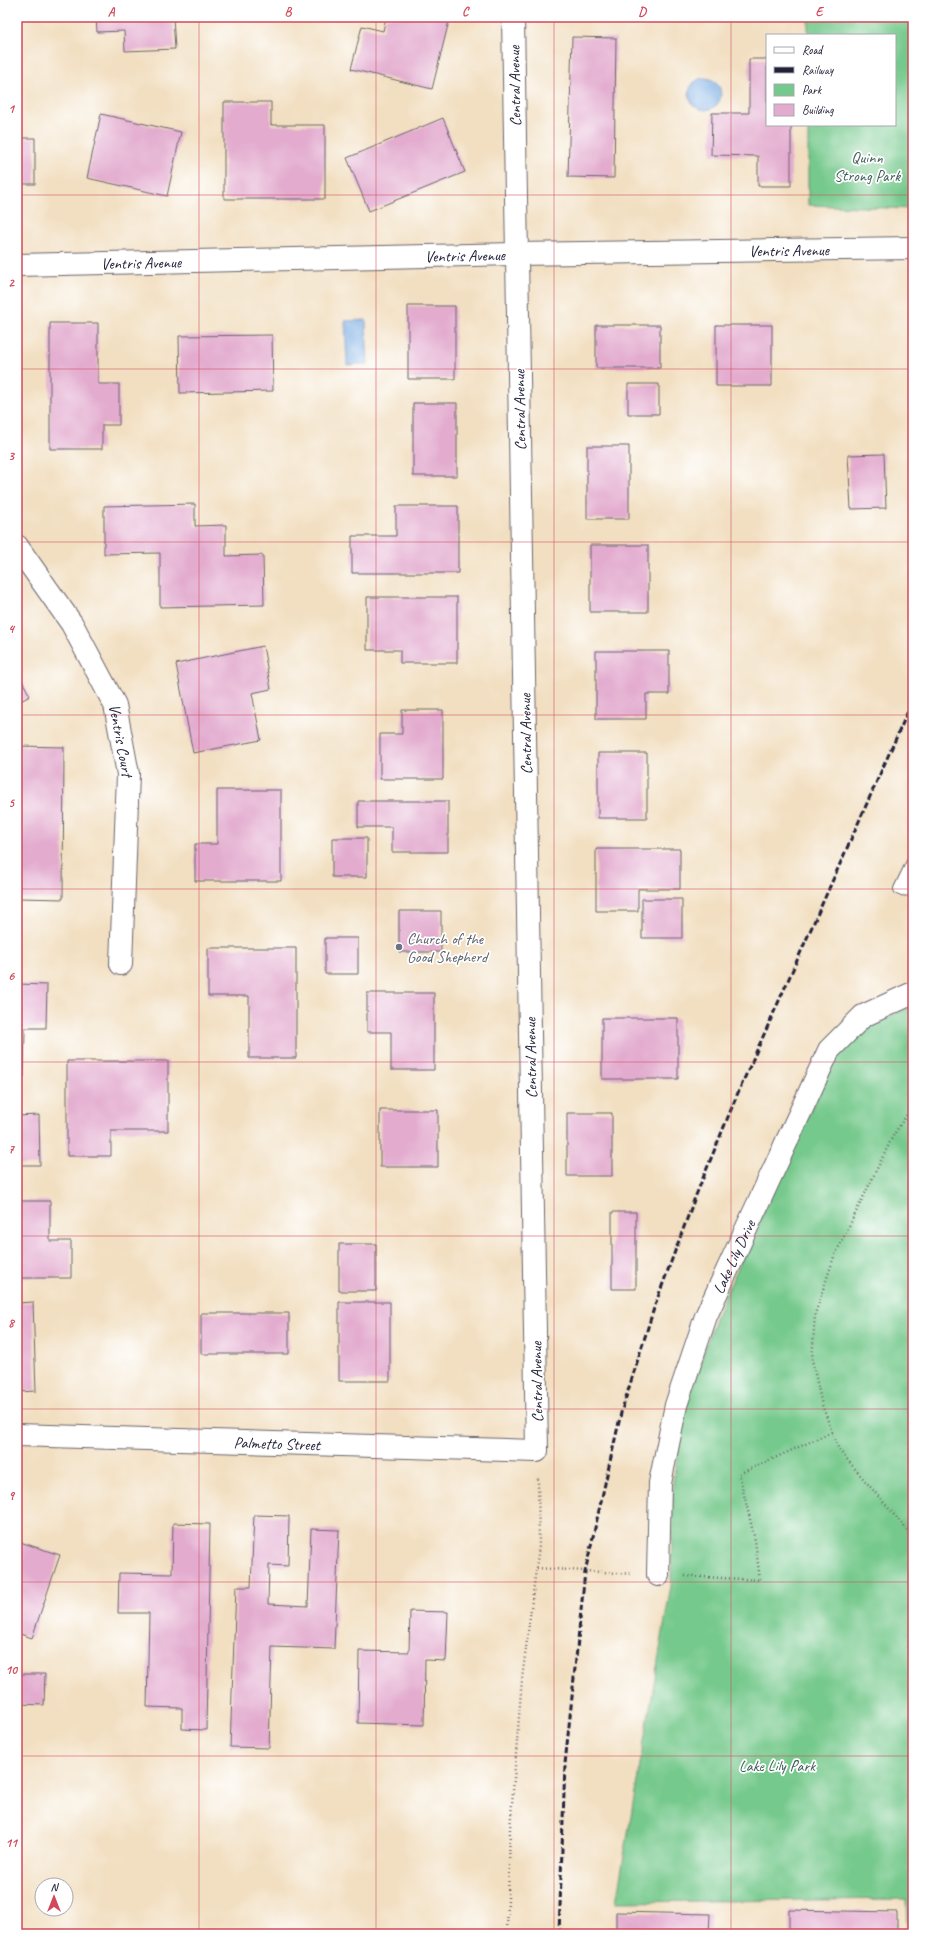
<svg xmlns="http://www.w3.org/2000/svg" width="930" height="1951" viewBox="0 0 930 1951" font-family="Caveat,sans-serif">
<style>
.green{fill:#76c98c;stroke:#4c7664}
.water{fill:#74a9e1;stroke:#4b668e}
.building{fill:#e3accf}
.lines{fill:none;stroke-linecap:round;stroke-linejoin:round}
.service-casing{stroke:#6b646a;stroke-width:14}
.minor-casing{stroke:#6b646a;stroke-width:24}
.path{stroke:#6b646a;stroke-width:2.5;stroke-dasharray:1 3;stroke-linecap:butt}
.service{stroke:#fff;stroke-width:12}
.minor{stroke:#fff;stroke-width:22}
.rail{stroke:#22223b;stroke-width:3;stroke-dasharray:6 3;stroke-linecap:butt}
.grid{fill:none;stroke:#d1495b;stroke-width:1;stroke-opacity:0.55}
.worship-dot{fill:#6b7280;stroke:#fff;stroke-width:1.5}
.labels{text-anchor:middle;stroke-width:3.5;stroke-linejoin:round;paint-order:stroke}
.street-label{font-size:16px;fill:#22223b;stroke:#fff}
.park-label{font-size:16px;fill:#3f5c57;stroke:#fff}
.worship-label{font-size:16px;fill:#5b616d;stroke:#fff;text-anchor:start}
.neatline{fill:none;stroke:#d1495b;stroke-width:1.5}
.grid-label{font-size:13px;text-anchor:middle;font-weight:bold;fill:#d1495b}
</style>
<rect width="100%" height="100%" fill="#fff"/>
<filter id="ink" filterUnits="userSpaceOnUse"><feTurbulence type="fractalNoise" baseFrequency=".025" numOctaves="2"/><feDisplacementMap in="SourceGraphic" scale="8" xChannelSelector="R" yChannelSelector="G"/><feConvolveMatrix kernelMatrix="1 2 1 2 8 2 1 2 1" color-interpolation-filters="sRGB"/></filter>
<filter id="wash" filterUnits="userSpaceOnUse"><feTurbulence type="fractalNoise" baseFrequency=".012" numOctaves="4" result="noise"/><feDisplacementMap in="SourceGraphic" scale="16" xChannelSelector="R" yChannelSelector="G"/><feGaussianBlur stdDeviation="0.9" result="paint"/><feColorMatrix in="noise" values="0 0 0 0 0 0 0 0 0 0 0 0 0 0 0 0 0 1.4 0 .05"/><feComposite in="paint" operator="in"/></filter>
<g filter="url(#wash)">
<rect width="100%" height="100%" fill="#f2dfc1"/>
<!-- green -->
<path class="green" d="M808,17H913V209L808,205V125H895V35H808Z
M913,1005V1934H907L906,1899L616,1902L671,1586L673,1481L687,1402L717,1313L835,1057L869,1027Z"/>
<!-- water -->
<path class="water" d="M689 94a16 16 0 1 1 32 0a16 16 0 1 1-32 0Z
M366,320L368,364L347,365L345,321Z"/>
<g id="blocks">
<!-- building -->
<path class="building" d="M96,17H173L175,49L125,51L124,31L97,32Z
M386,17H450L432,89L351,69L362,26L383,31Z
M572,37L616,38L614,178L568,177Z
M749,59H767V125H791V186H758V156L711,155L712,113H749Z
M224,102H271V125H325V199H224Z
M101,114L181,132L167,196L87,178Z
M443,118L465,172L369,211L347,158Z
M17,138H35V184H17Z
M408,306H455V379H408Z
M50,323H98V384H119V425H102V449H50Z
M596,325H660V368H596Z
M716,325H772V386H716Z
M272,335L273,391L180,393L179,336Z
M628,384H659V414H628Z
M413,403H457V476H413Z
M587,446H629V519H587Z
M884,454L886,508L851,509L848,455Z
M195,504V526L226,525V556L263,555L264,605L160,607V553L104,554V506Z
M396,506H458V573H352V536H396Z
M590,545H648V612H590Z
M367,597H457V663H400V650H367Z
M263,646L271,689L252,693L261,740L193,753L176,664Z
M596,651H669V694H646V719H596Z
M17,671L30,696L17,703Z
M402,710H443V779H380V734H402Z
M17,746L64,747L63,899L19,898Z
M598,753H647V818H598Z
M217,790H281V881H195V844H217Z
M358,801H448V852H392V827H358Z
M332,838H367V877H332Z
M596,849H680V889H638V911H596Z
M642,899H682V938H642Z
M399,911H441V952H399Z
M325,938H358V974H325Z
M208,948H296V1058H249V996H208Z
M17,984L47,985L46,1028H25L24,1077H17Z
M367,993H434V1070H391V1032H367Z
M602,1018H678V1079H602Z
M67,1061H168V1131H111V1156H67Z
M380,1110H438V1167H380Z
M567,1113H612V1176H567Z
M39,1115L40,1165H17V1116Z
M17,1201H50V1241H71V1278H20V1257H17Z
M612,1212H636V1289H612Z
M339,1244H376V1291H339Z
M33,1302L36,1391L17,1392V1303Z
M339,1302H390V1381H339Z
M201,1313H289V1354H201Z
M254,1515L289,1516L288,1566L269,1565L268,1604L308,1606L311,1529L339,1530L334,1649L272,1647L269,1748L230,1747L236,1587H251Z
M173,1523L210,1524L206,1730L182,1729V1708L147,1707L149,1613H118L119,1573L172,1574Z
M17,1541L60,1555L32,1638L17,1633Z
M410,1611L448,1612L446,1661L425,1660L424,1725L358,1723L359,1651L409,1652Z
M17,1674H45L44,1705L20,1704L19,1769H17Z
M789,1910L897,1912V1934H789Z
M616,1912L710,1914L709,1934H616Z"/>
</g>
</g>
<g filter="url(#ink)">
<use href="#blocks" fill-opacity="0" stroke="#6b646a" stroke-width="1"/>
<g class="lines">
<!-- service casing -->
<g class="service-casing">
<path id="service" d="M913,862L900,889L913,890"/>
</g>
<!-- minor casing -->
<g class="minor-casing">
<g id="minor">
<path id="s1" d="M17,265L516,254L913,248"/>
<path id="s2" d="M17,546L72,624L115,705L128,774L121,964"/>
<path id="s3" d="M17,1435L537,1451L513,17"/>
<path id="s4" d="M658,1575L660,1483L676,1405L706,1316L829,1050L863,1016L913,993"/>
</g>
</g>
<!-- path -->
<path class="path" d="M913,1105L893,1136L834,1257L815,1314L812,1360L822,1405L839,1450L913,1537
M537,1568L632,1574
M685,1576L760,1580L755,1540L739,1474L832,1432
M507,1934L510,1829L522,1679L539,1546L538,1477"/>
<!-- service -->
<use href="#service" class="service"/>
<!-- minor -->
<use href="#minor" class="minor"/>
<!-- rail -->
<path class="rail" d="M559,1934L565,1764L585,1572L621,1413L655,1305L694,1200L737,1095L913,700"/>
</g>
</g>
<!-- grid -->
<path class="grid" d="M199,17V1934M376,17V1934M554,17V1934M731,17V1934M17,195H913M17,369H913M17,542H913M17,715H913M17,889H913M17,1062H913M17,1236H913M17,1409H913M17,1582H913M17,1756H913"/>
<!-- markers -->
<circle class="worship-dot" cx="399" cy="947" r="4"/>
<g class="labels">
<!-- street labels -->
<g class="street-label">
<text transform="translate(514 86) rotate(-91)" y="6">Central Avenue</text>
<text dy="6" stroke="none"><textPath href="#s1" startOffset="772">Ventris Avenue</textPath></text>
<text dy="6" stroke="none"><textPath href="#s1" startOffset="448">Ventris Avenue</textPath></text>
<text dy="6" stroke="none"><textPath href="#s1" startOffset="124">Ventris Avenue</textPath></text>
<text transform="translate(519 410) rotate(-91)" y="6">Central Avenue</text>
<text transform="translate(525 734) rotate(-91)" y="6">Central Avenue</text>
<text dy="6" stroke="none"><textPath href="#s2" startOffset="223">Ventris Court</textPath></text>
<text transform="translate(530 1058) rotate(-91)" y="6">Central Avenue</text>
<text dy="6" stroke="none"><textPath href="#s4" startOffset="331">Lake Lily Drive</textPath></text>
<text transform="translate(536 1382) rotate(-91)" y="6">Central Avenue</text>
<text dy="6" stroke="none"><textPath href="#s3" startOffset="260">Palmetto Street</textPath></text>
</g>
<!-- park labels -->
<g class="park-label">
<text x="867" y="163">Quinn<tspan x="867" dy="18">Strong Park</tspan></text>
<text x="777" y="1771">Lake Lily Park</text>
</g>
<!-- worship labels -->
<g class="worship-label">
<text x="407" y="944">Church of the<tspan x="407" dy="18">Good Shepherd</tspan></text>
</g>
</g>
<!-- margin -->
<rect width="930" height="1951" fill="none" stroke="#fff" stroke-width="44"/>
<!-- legend -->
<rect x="766" y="34" width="130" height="92" fill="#ffffff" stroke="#a7a7b1"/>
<rect x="774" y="47" width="20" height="6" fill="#ffffff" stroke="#a7a7b1"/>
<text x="802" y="54" font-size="12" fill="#22223b">Road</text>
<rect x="774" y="67" width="20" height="6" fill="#22223b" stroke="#a7a7b1"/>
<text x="802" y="74" font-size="12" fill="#22223b">Railway</text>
<rect x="774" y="84" width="20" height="12" fill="#76c98c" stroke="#a7a7b1"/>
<text x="802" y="94" font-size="12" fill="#22223b">Park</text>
<rect x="774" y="104" width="20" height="12" fill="#e3accf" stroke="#a7a7b1"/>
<text x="802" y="114" font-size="12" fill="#22223b">Building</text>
<!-- north arrow -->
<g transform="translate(54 1897)"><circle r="19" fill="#ffffff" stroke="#a7a7b1"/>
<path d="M0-3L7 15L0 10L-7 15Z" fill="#d1495b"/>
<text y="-6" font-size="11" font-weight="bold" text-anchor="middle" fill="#22223b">N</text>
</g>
<rect x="22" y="22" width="886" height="1907" class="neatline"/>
<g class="grid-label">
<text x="111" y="16">A</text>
<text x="288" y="16">B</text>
<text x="465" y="16">C</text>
<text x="642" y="16">D</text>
<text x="819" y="16">E</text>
<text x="11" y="113">1</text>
<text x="11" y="287">2</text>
<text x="11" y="460">3</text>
<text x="11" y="633">4</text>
<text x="11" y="807">5</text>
<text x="11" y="980">6</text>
<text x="11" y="1153">7</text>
<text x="11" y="1327">8</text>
<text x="11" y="1500">9</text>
<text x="11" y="1674">10</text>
<text x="11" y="1847">11</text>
</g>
</svg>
